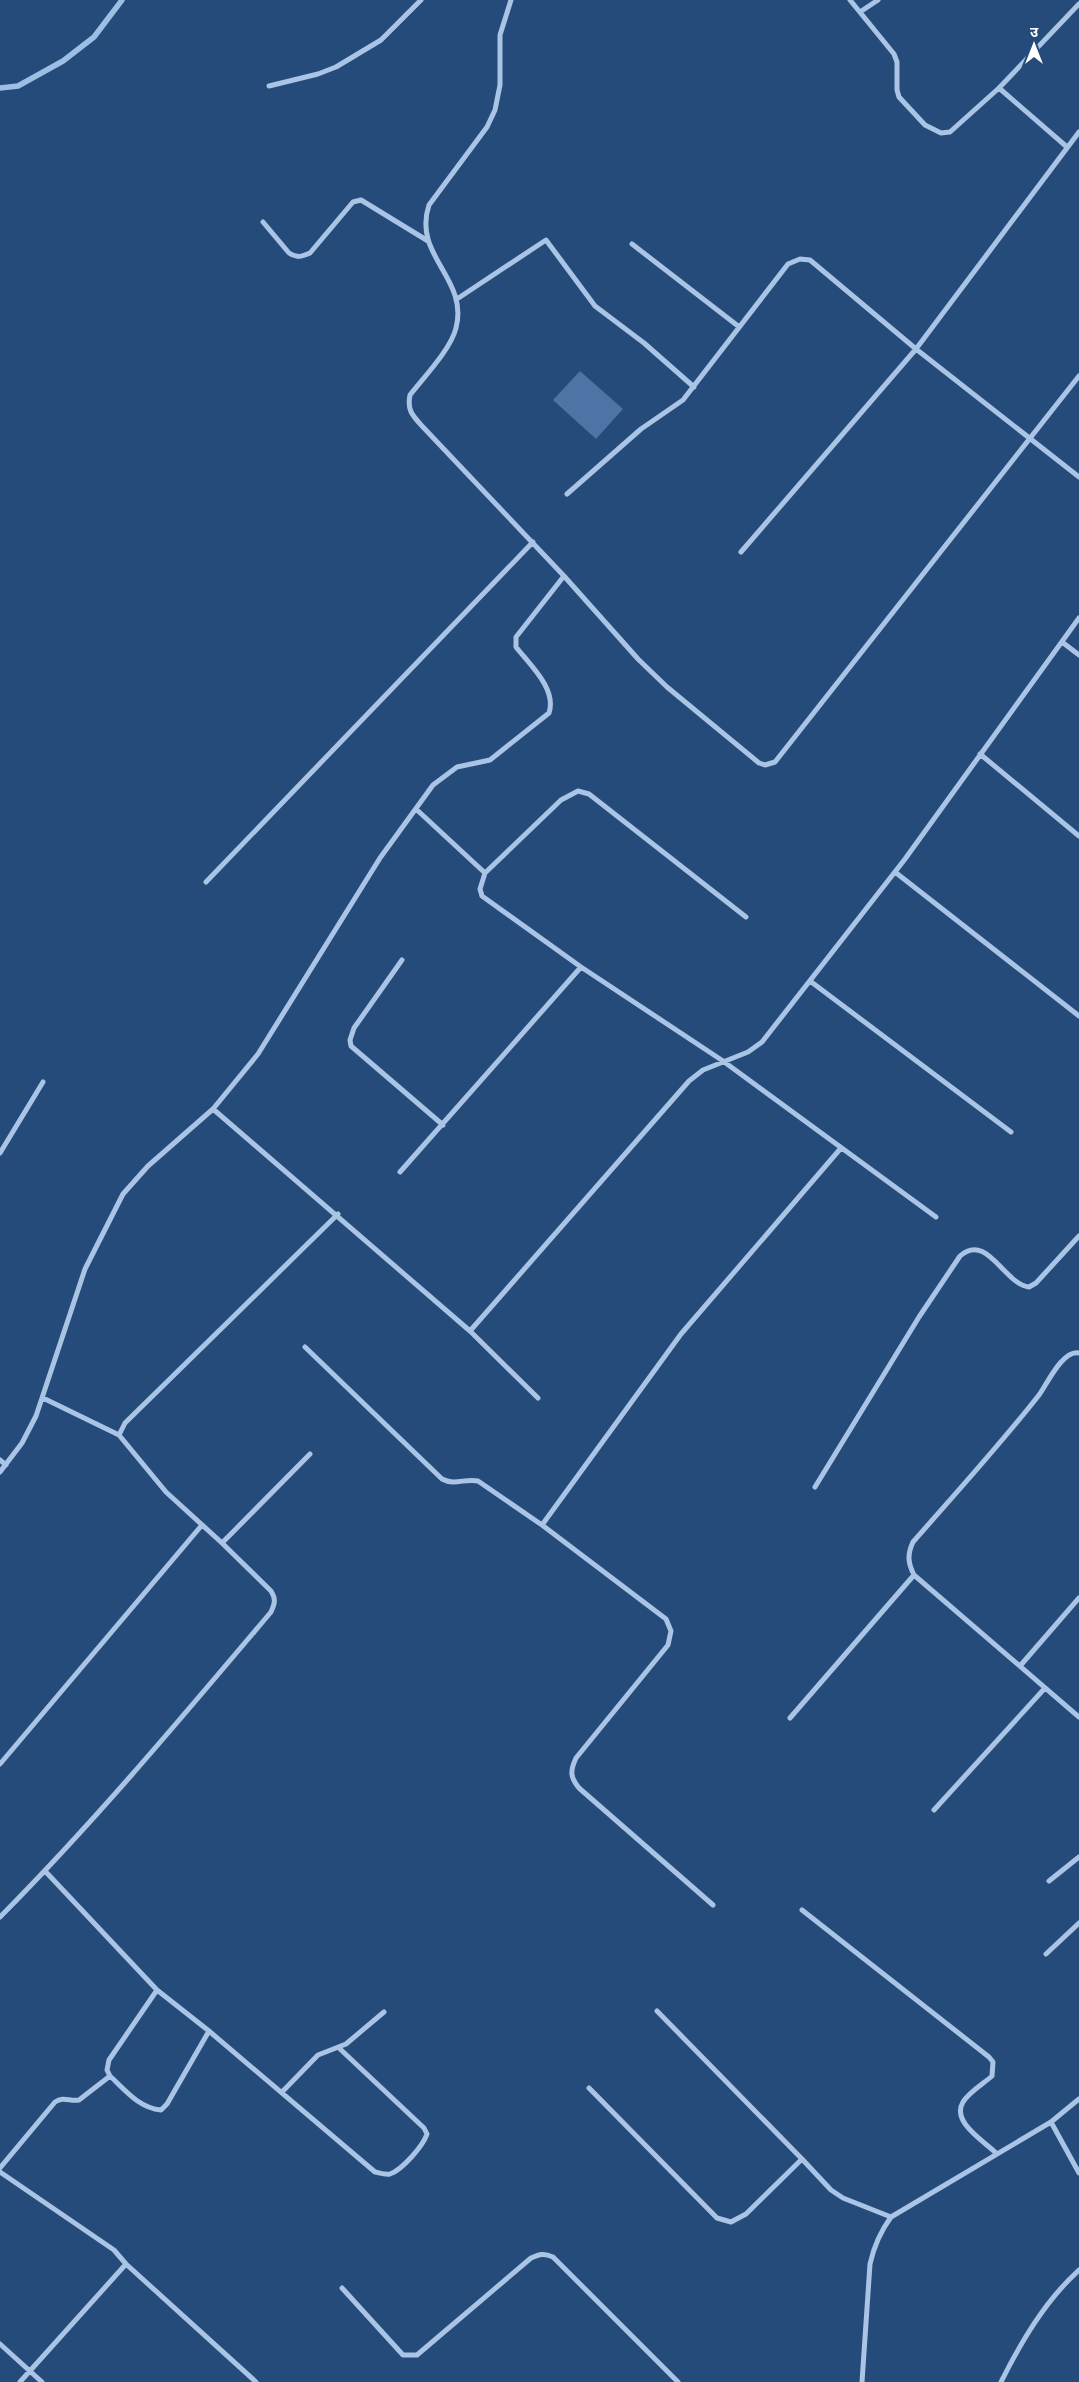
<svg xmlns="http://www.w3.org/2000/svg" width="1079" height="2382" viewBox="0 0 1079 2382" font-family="'PT Sans','Noto Sans Devanagari',sans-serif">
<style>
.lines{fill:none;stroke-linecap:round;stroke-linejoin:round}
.stream{stroke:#9dbfe5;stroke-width:5.5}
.building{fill:#4d74a4}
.minor{stroke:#a9c4e4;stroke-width:5}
</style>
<rect width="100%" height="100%" fill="#254b7b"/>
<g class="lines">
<!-- stream -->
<path class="stream" d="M0,88L18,86L63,61L94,37L122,0"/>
</g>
<!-- building -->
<path class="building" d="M580,371L623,409L596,439L553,400Z"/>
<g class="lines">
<!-- minor -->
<path class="minor" d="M850,0L894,54L897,62V90L899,97L925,125L941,133L950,132L999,88L1079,4
M860,12L878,0
M269,86L318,74L336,67L381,40L421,0
M999,88L1067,147
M1079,132L916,349L1079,477
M263,222L289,253C297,258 301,257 310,253L353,202L361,200L428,241
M632,244L738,326
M457,299L546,240L595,306L644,343L694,387
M567,494L641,429L683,400L788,264L800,259L810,260L916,349L741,552
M564,576L638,659L667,687L759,763L765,765L775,762L1079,376
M1062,642L1079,655
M980,754L1079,836
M416,809L485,873
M895,872L1079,1016
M206,882L533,542
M746,917L589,794L578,791L561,800L485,873L480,889L482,896L581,967L723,1061L936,1217
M402,960L354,1028L350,1040L351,1046L443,1125
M810,981L1011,1132
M213,1109L470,1331L538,1398
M0,1153L43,1082
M400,1172L581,967
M470,1331L689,1081L703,1070L748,1052L762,1042L905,859L1079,618
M305,1347L442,1479C455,1486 465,1478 478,1481L542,1525L681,1334L841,1148
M1079,1353C1063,1349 1047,1384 1039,1395C999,1446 955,1494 913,1542C907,1555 908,1563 914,1575L1079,1717
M43,1398L119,1435
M0,1460L6,1465
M0,1472L22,1443L36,1416L85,1269L123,1194L148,1166L213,1109L258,1054L380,858L433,785L457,767L490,760L549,713C557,689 530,665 516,647V637L520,632L564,576L422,426C412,415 407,410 410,395C424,377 451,349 456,328C469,278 412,256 429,205L487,127L495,110L500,85V35L511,0
M815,1487L919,1317L960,1256C987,1232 1004,1284 1029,1287L1036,1283L1079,1236
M542,1525L666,1619L671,1631L668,1645L576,1758C570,1771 570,1777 579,1788L713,1905
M222,1543L310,1454
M1020,1666L1079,1598
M790,1718L914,1575
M0,1764L202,1525
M934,1810L1045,1688
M45,1871L157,1990L209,2031L375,2172C380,2173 385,2175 390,2174C402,2170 423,2146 427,2134L424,2128L339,2048
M1049,1881L1079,1857
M802,1910L989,2057L993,2062L992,2076C983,2084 969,2092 963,2102C951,2122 984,2141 996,2153
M0,1917C96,1820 183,1716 271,1612C275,1603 276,1599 271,1591L222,1543L166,1492L119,1435L125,1423L338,1214
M1046,1954L1079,1923
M157,1990L109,2060L107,2070L110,2076C125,2090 139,2108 161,2110L167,2104L209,2031
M657,2011L802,2159
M589,2088L717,2218L731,2222L746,2214L802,2159L831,2190L843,2198L891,2217
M282,2092L318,2055L346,2044L384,2012
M1051,2122L1079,2173
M0,2168L55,2102C64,2096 70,2102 79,2100L110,2076
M0,2172L114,2250L126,2264L256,2382
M342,2288L403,2355H417L531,2258C540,2254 544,2253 553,2257L678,2382
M0,2344L42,2382
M20,2382L126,2264
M862,2382L870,2264C874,2246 880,2232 891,2217L1051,2122L1079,2099
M1001,2382C1021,2342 1045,2301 1079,2270"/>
</g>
<!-- north arrow -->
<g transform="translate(1034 45)" stroke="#254b7b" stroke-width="4" paint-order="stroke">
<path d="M0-4L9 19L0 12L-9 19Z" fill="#ffffff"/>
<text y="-8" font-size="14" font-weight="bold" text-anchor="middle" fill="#ffffff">उ</text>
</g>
</svg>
